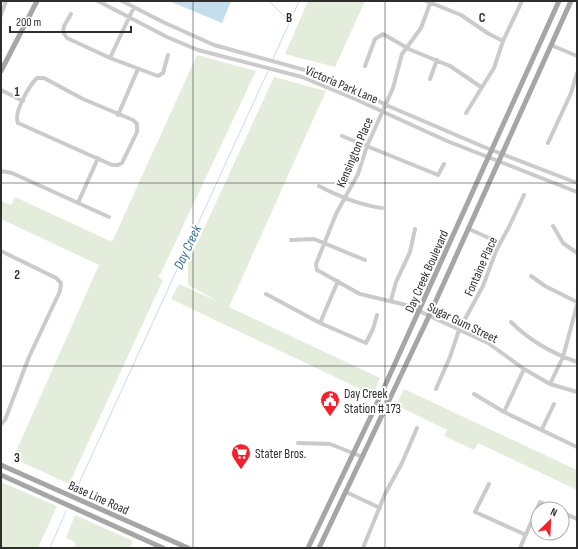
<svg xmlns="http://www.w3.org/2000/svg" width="578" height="549" viewBox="0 0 578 549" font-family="'Sofia Sans Condensed',sans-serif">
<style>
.green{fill:#e4eddb}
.water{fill:#c5deee}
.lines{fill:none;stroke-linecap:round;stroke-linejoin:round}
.stream{stroke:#c5deee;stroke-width:1}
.minor{stroke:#cbcbcb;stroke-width:4}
.major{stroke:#a6a6a6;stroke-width:5}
.grid{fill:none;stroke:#2e2e2e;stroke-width:1;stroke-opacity:0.55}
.labels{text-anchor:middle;stroke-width:4;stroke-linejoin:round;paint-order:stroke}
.street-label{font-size:13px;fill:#2e2e2e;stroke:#fff}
.poi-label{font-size:13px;fill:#2e2e2e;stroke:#fff;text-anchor:start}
.water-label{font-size:14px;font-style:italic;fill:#367097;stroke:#fff}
.grid-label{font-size:13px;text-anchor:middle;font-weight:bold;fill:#2e2e2e;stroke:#fff;stroke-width:4;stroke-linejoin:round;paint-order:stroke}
</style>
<rect width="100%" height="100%" fill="#fff"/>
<!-- green -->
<path class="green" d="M308,1H365L335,67L285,54Z
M197,55L256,71L160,275H158L159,278L163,280L69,484L13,458L99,265L1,219V201L11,205L15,197L112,242Z
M274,77L326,91L229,307L380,378L373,395L171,299L179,284L219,302L188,285V263Z
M404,389L577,470V490L478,443L474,450L444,436L447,430L396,405Z
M1,482L57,506L38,548H1Z
M75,515L133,541L130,548H74L76,543L66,538Z"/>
<!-- water -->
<path class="water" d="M169,1H231L222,23Z"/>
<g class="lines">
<!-- stream -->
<path class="stream" d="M269,1L290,22
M273,59L299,1
M75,492L268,71
M50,548L66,511"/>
<!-- minor -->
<path class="minor" d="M98,1L167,37L198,50L302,77L355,99L447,141L577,192
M122,1L163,22L214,45L312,72L362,92L386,105L484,147L577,183
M426,1L461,15L489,34L503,41
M431,1L421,28L402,54L393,88L367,146L358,174L336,214L316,264L317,270L360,294L406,305L488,343L524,369L550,384L577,392
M71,14L64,26L63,32L67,38L110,58L158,76L163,73L168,55
M1,15L6,1
M551,45L577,56
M110,58L134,7
M365,66L375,39L383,34L411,50L450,66L481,87
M37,78H44L83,99L133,120L137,124V132L122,163L118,165H112L18,123C13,113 29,86 37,78Z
M430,79L437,60
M1,90L23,101
M466,113L494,68L503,41L522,1
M118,115L138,69
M342,136L438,175L444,164
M548,143L571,93L577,73
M1,171L12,173L109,217
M319,186C340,197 359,205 382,208
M78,203L98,158
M553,226L563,243L577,253
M469,229L500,243
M291,240L314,239L365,260
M1,251L56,278L61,283L60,291L29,357L5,420L1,424
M531,276L545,286L577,302
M266,294L320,323L366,343L373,329L377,315
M391,300L396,282L410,252L415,229
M511,322C530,341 551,353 577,362
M320,323L338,281
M550,384L563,357L577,305
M436,389L450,357L459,330L483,286L496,251L509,227L524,195
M474,394L504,412L577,447
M504,412L524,369
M542,429L554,404
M298,443L330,444L363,457
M489,484L475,512L526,535
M346,492L380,508
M562,512L577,519
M363,548L385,494L402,463L417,428
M520,548L540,502L555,509"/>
<!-- major -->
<path class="major" d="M1,71L37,1
M1,465L188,548
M1,475L163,548
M308,548L373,412L559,1
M319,548L429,316L571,1"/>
</g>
<!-- grid -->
<path class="grid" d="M193,1V548M385,1V548M1,183H577M1,366H577"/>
<!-- icons -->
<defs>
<g id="civic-pin" transform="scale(1)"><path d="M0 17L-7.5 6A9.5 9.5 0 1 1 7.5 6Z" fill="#f3222f" stroke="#fff"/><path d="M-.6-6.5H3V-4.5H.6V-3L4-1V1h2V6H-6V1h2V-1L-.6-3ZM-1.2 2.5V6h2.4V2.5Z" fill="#fff"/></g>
<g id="supermarket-pin" transform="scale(1)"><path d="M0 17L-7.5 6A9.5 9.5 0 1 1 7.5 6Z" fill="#f3222f" stroke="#fff"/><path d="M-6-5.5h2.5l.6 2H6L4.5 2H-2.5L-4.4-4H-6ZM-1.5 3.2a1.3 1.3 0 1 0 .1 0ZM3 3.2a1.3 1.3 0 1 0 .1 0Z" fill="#fff"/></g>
</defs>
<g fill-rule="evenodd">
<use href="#civic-pin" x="330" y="400"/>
<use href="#supermarket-pin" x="241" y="453"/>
</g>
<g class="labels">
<!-- street labels -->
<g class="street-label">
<text transform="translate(342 84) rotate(23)" y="5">Victoria Park Lane</text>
<text transform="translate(354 152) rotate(-67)" y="5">Kensington Place</text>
<text transform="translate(480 266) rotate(-66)" y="5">Fontaine Place</text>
<text transform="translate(426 271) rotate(-66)" y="5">Day Creek Boulevard</text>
<text transform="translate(463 322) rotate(26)" y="5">Sugar Gum Street</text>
<text transform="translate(99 497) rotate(24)" y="5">Base Line Road</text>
</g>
<!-- poi labels -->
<g class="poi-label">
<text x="344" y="398">Day Creek<tspan x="344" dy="15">Station # 173</tspan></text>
<text x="255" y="458">Stater Bros.</text>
</g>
<!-- water labels -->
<g class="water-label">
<text transform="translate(187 247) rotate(-65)" y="5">Day Creek</text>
</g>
</g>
<g class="grid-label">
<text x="289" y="22">B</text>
<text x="482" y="22">C</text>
<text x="17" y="96">1</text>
<text x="17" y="279">2</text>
<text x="17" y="462">3</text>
</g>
<!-- border -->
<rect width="578" height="549" fill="none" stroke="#2e2e2e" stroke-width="4"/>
<!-- north arrow -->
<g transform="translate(550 521) rotate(24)"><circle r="19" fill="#ffffff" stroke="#ababab"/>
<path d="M0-3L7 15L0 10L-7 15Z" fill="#f3222f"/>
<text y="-6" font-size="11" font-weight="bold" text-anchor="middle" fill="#2e2e2e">N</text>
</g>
<!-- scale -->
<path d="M10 26v6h121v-6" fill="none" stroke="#2e2e2e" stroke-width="2"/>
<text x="16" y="26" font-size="12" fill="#2e2e2e" stroke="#ffffff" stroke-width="3" paint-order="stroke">200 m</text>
</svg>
